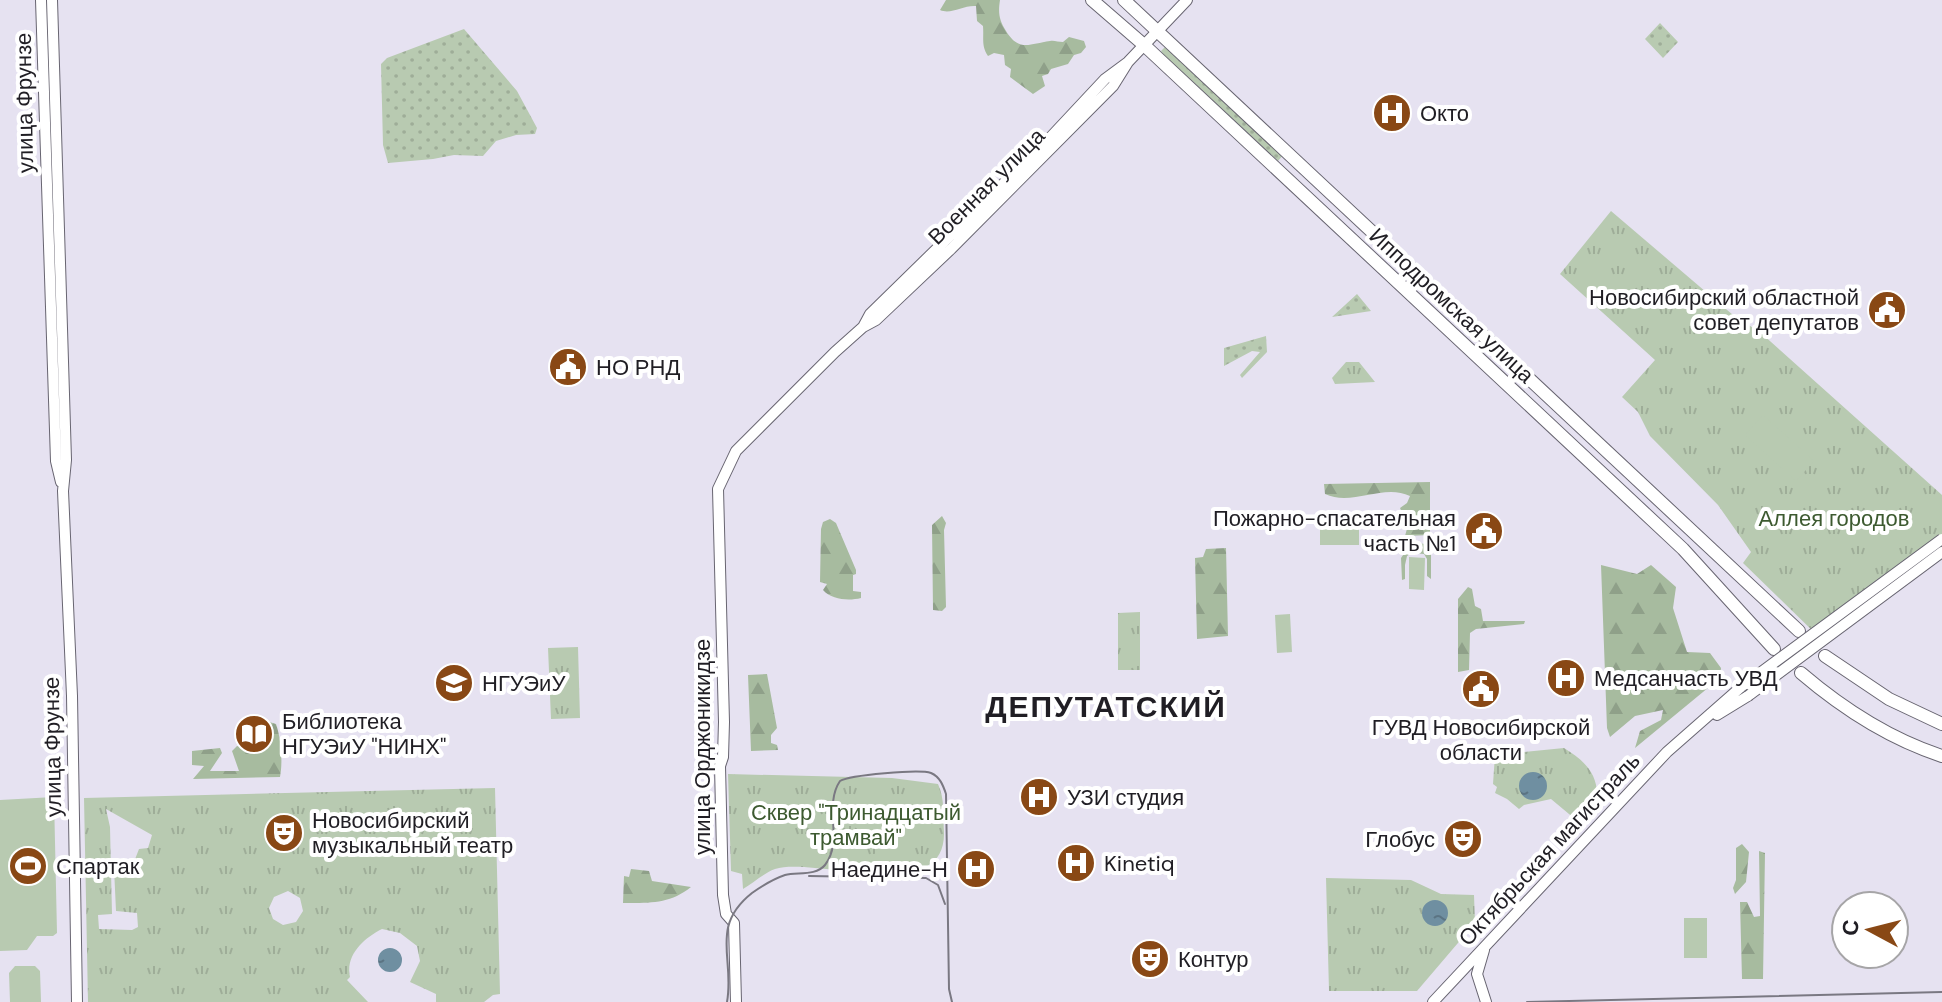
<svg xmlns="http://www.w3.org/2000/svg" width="1942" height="1002" viewBox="0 0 1942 1002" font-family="'DM Sans',sans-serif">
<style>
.grass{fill:url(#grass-dots)}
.forest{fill:url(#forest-firs)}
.park{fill:url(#park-tufts);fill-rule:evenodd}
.pitch{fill:#b8cab1}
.water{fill:url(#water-ripples)}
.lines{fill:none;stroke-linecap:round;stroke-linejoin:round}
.major-casing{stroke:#686571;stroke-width:12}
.highway-casing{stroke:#686571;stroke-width:14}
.major{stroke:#fff;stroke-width:10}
.highway{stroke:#fff;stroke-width:12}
.tram{stroke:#7a7882;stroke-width:2}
.major-bridge-casing{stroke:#686571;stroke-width:12;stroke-linecap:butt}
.major-bridge{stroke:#fff;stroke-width:10}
.labels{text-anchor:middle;stroke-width:8;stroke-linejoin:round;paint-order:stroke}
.street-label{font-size:22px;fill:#201e24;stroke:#fff}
.poi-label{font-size:22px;fill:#201e24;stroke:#fff;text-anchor:start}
.park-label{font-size:22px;fill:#3d5a30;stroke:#fff}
.district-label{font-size:30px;font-weight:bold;letter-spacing:2px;fill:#201e24;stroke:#fff}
</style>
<defs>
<pattern id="grass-dots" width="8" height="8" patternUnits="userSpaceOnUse" patternTransform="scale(2)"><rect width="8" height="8" fill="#b8cab1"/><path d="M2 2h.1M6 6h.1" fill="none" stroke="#9ead98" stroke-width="1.8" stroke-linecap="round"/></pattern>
<pattern id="forest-firs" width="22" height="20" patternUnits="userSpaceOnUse" patternTransform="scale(2)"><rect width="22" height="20" fill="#a7bb9f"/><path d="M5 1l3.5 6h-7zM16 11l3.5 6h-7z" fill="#8fa089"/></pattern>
<pattern id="park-tufts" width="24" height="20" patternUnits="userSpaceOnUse" patternTransform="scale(2)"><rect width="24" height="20" fill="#b8cab1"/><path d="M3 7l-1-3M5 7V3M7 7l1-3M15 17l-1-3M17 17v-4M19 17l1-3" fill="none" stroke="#9ead98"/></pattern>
<pattern id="water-ripples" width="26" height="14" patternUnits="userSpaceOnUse" patternTransform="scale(2)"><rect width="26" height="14" fill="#6f8fa1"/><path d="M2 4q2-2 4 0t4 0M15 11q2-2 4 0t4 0" fill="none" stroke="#5b7483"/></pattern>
</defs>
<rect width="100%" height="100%" fill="#e6e2f1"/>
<!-- grass -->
<path class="grass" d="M1660,23L1678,42L1663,58L1645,39Z
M464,29L517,91L537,128L535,134L516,135L496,141L483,156L454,155L433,159L388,163L383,145L381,64L387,58Z
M1165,47L1283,155L1278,161L1164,55L1161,51Z
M1357,294L1371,311L1332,317Z
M1266,336L1267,352L1242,378L1240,375L1260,352L1252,351L1224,366V348Z"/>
<!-- forest -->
<path class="forest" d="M946,0H1000C998,13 999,20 1006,31C1019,52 1029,44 1050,41C1054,40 1058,42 1063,42L1069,37L1084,41L1086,47L1081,53L1074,55L1068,64L1051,69L1048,74L1042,76L1045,86L1033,94L1010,77L1011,69L1005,65L1004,55L994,53L988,56C981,46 984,38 983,26L977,21L976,6C963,5 951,15 940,10Z
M1430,482V535L1405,536L1408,525L1400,508L1407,503L1410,496C1383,483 1352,507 1325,494L1324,484Z
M942,516L946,523L944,530L946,607L942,611L933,610L932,525Z
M830,519L836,523L856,570V574L853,575V591L861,592V598C849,601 832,600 823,590L827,584L820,582L821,529L823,522Z
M1412,542L1431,545V579L1427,576V559L1424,554L1412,553L1407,556L1405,565V579L1402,580L1401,558Z
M1226,548L1228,636L1197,639L1195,558L1203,557L1206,549Z
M1601,565L1637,574L1651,565L1676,587L1673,608L1687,652L1710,653L1721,668L1720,678L1635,748L1640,731L1661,720L1663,710L1635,716L1610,737L1607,728Z
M1468,587L1472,589L1475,606L1481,609L1483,621H1525L1524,624L1476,629L1470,633L1469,670L1458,672V599Z
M767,674L777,728L771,735V743L777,745L778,750L751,751L748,675Z
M263,720L276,724C281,738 283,762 280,777L193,779L204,766L192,765V751L220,748L222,753L210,771H239L232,751L237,746L260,752L264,746Z
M1742,844L1749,852L1746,882L1735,894L1733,888L1736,880V848Z
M1759,851L1765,853L1763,979H1742L1740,902H1747L1754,917L1760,916Z
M631,869L649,871L652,881L691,887C670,904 650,903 623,903L624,876L629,877Z"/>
<!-- park -->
<path class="park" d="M1611,211L1733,315L1761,333L1942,495V552L1821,639L1743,563L1751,552L1718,505L1650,436L1638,412L1622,397L1655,360L1560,274Z
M1346,362H1359L1375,382L1335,384L1332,378Z
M1140,612V670H1118V613Z
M578,647L580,718L551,719L548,648Z
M1564,748C1582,759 1597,772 1597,794L1575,819L1551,799L1524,805L1519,809L1507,799L1495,793L1497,787L1493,784L1495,755Z
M728,774L892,778L938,784C945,799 943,816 944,833C945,907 816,856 775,869C764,873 753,883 743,889L742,874L731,871Z
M495,788L500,994L493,995L484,1002H436V994L410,982L420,961L417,946L400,933L382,929C364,938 345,955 350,977L347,980L368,1002H88L84,798ZM106,809L152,835L148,848L139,849L132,867L114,868L116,911L137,913L138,927L132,930L99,929L98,915L112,914L110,827ZM288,891L300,898L303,911L296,922L283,925L273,919L269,908L274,897Z
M1326,878L1411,880L1441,894L1474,895L1475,923L1417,991H1329Z"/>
<!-- pitch -->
<path class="pitch" d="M1763,415L1814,461L1796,481L1745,435Z
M1320,526H1359V545H1320Z
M1409,557L1425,558L1424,590L1409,589Z
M1290,614L1292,652L1277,653L1275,615Z
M54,797L57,933L53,936H37L27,950L0,951V800Z
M907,808L911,855H874L893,820Z
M1684,918H1707V958H1684Z
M15,966H35L40,971L41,1002H10L9,973Z"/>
<!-- water -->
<path class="water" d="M1519 786a14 14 0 1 1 28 0a14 14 0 1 1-28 0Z
M1422 913a13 13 0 1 1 26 0a13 13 0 1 1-26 0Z
M378 960a12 12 0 1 1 24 0a12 12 0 1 1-24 0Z"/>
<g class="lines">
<!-- major casing -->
<g class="major-casing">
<path id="major" d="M41,0L56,461L61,482
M52,0L66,460L63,491L72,696L77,1002
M863,327L870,314L1047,141L1105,79L1128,62L1187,0
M1717,715L1748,696
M1484,950L1477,974L1486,1002
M736,1002L734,923L726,914L723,895L720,766L723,757L724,722L718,489L736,451L835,352L863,327L876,320L951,249L1113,86L1128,62
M1433,1002L1667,752L1741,687"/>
</g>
<!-- highway casing -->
<g class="highway-casing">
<path id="highway" d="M1092,0L1144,45L1683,549L1774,649
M1124,0L1799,631
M1825,656L1889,699L1942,724
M1801,673C1842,708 1890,739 1942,756"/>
</g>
<!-- major -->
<use href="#major" class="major"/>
<!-- highway -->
<use href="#highway" class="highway"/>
<!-- tram -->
<path class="tram" d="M809,876L926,878L938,885L945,904
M727,1002C735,959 709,927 752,893C762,886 773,879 785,875C798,872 816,876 825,865C844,841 823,806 840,781C850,775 919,769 931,773C940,777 943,785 946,794L949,989L952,1002
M1527,1002L1942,992"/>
<!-- major-bridge casing -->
<g class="major-bridge-casing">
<path id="major-bridge" d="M1741,687L1942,539
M1748,696L1942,552"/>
</g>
<!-- major-bridge -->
<use href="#major-bridge" class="major-bridge"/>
</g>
<!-- icons -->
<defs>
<g id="hospital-disc" transform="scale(2)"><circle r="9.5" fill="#894815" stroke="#fff"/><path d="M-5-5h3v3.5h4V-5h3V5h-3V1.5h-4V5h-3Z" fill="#fff"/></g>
<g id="civic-disc" transform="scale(2)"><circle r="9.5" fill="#894815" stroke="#fff"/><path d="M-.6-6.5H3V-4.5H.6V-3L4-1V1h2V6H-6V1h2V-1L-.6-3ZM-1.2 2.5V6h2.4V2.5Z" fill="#fff"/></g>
<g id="university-disc" transform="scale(2)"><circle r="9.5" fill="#894815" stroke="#fff"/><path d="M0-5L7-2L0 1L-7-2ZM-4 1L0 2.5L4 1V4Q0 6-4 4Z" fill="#fff"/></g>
<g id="library-disc" transform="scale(2)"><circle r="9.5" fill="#894815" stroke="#fff"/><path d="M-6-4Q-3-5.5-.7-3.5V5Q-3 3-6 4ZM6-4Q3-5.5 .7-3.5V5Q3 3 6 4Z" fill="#fff"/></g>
<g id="theatre-disc" transform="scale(2)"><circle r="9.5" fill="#894815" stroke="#fff"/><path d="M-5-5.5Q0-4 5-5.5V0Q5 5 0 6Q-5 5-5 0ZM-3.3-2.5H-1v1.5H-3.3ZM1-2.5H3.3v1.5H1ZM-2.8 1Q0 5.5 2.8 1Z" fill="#fff"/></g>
<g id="stadium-disc" transform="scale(2)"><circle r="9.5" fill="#894815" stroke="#fff"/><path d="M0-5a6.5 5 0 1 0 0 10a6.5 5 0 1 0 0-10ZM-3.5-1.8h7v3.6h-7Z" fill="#fff"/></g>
</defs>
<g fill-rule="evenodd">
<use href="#hospital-disc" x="1392" y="113"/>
<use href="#civic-disc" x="1887" y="310"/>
<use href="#civic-disc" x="568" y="367"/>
<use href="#civic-disc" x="1484" y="531"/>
<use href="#hospital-disc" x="1566" y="678"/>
<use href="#university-disc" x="454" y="683"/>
<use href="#civic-disc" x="1481" y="689"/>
<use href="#library-disc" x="254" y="734"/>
<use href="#hospital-disc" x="1039" y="797"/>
<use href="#theatre-disc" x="284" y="833"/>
<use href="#theatre-disc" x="1463" y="839"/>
<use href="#hospital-disc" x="1076" y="863"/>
<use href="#stadium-disc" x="28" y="866"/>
<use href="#hospital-disc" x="976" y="869"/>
<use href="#theatre-disc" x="1150" y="959"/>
</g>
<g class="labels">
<!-- street labels -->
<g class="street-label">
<text transform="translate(24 103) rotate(-91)" y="8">улица Фрунзе</text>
<text transform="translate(986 186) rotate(-45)" y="8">Военная улица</text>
<text transform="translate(1452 305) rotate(43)" y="8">Ипподромская улица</text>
<text transform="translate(52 747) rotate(-91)" y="8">улица Фрунзе</text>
<text transform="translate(702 747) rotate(-90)" y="8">улица Орджоникидзе</text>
<text transform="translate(1549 849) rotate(-47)" y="8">Октябрьская магистраль</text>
</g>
<!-- poi labels -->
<g class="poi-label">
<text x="1420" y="121">Окто</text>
<text x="1859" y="305" text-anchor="end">Новосибирский областной<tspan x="1859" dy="25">совет депутатов</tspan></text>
<text x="596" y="375">НО РНД</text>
<text x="1456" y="526" text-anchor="end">Пожарно-спасательная<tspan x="1456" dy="25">часть №1</tspan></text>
<text x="1594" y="686">Медсанчасть УВД</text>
<text x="482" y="691">НГУЭиУ</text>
<text x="282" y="729">Библиотека<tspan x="282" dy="25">НГУЭиУ "НИНХ"</tspan></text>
<text x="1481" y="735" text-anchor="middle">ГУВД Новосибирской<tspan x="1481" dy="25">области</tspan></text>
<text x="1067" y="805">УЗИ студия</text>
<text x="312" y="828">Новосибирский<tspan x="312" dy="25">музыкальный театр</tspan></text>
<text x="1435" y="847" text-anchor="end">Глобус</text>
<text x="1104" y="871">Kinetiq</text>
<text x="56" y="874">Спартак</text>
<text x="948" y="877" text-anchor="end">Наедине-Н</text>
<text x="1178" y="967">Контур</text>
</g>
<!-- park labels -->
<g class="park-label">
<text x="1834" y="526">Аллея городов</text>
<text x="856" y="820">Сквер "Тринадцатый<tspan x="856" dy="25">трамвай"</tspan></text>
</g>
<!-- district labels -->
<g class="district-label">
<text x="1106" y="717">ДЕПУТАТСКИЙ</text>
</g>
</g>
<!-- north arrow -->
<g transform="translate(1870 930) rotate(277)"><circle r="38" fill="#ffffff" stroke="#a6a5a7" stroke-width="2"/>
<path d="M0-6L14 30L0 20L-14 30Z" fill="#894815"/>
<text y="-12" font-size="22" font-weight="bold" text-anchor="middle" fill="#201e24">С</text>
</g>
</svg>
